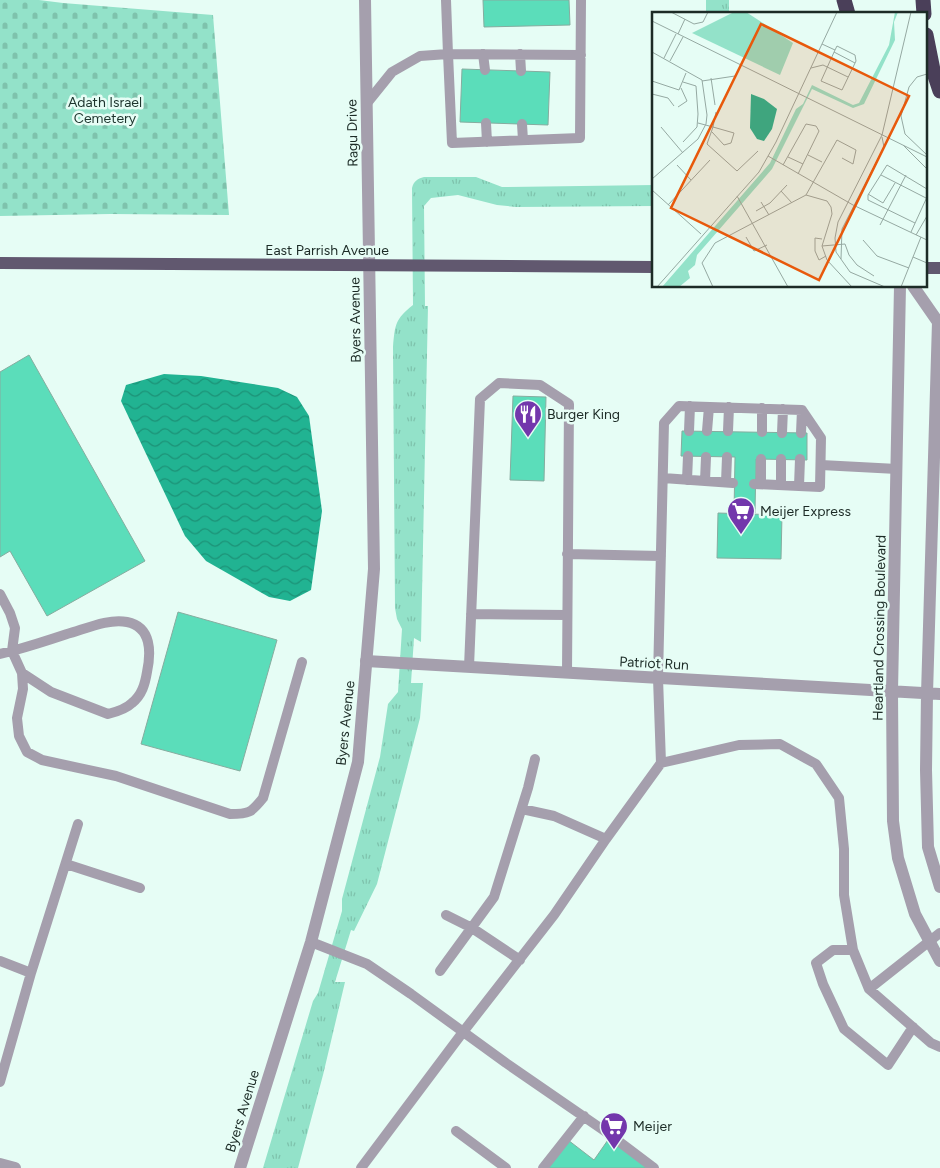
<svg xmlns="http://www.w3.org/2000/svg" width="940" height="1168" viewBox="0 0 940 1168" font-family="Figtree,sans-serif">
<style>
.cemetery{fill:url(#cemetery-stones)}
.park{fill:url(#park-tufts)}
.water{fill:url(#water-waves)}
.building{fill:#5bddba;stroke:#86ac9f}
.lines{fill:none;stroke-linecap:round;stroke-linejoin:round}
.service{stroke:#a59fad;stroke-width:10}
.minor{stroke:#a59fad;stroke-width:12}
.tertiary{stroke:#a59fad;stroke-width:12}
.primary{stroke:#61586f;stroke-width:12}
.motorway{stroke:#4a3f59;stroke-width:15}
.labels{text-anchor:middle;stroke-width:5;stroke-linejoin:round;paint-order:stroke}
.park-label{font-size:14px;fill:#1d342d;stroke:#e6fdf5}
.street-label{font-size:14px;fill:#1c2b26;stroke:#e6fdf5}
.poi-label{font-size:14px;fill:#1c2b26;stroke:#e6fdf5;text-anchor:start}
.inset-road{fill:none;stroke:#95a9a2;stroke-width:1}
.view{fill:#e8590c;fill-opacity:0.15;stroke:#e8590c;stroke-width:2.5}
.inset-edge{fill:none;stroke:#1c2b26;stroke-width:2.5}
</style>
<defs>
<pattern id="cemetery-stones" width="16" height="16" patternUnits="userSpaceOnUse" patternTransform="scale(1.25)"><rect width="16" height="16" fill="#93e2c9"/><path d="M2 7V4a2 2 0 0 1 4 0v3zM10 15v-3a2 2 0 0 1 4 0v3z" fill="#7ec2ac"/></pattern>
<pattern id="park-tufts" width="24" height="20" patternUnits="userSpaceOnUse" patternTransform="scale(1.25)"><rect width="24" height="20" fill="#93e2c9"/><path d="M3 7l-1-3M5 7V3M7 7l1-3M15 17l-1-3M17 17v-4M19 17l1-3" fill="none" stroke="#7ec2ac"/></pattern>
<pattern id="water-waves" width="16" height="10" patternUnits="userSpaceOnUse" patternTransform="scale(1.25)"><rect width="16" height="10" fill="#21b392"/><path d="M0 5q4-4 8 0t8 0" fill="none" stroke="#1c9277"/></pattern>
</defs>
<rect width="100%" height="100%" fill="#e6fdf5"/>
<!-- cemetery -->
<path class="cemetery" d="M0,0H39L63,3L213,15L229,215L110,214L0,216Z"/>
<!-- park -->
<path class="park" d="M706,0H729V14H706Z
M424,177H476L502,187L654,185V206L516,207L497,205L458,195L431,198L424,206L425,306H428L421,642L414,638L411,683H423L420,718L377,884L354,931L351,930L335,982H345L323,1075L298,1168H263L313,1001L318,993L342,911V899L380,757L388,704L398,692L402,629L397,619L395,608L393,347C395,325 395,319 413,305L412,188C414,181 417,179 424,177Z"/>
<!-- water -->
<path class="water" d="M164,374L201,376L278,388L297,397L309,416L322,511L311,590L290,601L269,597L206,561L185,536L121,401L126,385Z"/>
<!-- building -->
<path class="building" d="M483,0H569L570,25L484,27Z
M462,69L550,72L548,125L460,122Z
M29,355L145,561L47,616L10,551L0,557V372Z
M513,396L546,397L544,481L510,480Z
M682,431L807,433V460L756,459L755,513H734L735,457L681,456Z
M718,513L782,515L781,559L717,558Z
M178,612L277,640L240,771L141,744Z
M610,1137L651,1168H547L568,1140L594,1160Z"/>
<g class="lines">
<!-- service -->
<path class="service" d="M446,0L448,54L452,143L580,138L581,0
M483,54L485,70
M520,54L521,71
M367,103L392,72L420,56L448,54L581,55
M486,123L487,142
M522,124L523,140
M689,431L690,406
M707,431L709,407
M728,431L729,407
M762,432V408
M782,433L783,409
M801,433L802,410
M821,465L897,469
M663,478L733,483
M687,480L688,456
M705,481L706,457
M726,482L727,457
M761,484V459
M781,485V459
M799,486L800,459
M567,554L661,556
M0,594L10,613L15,628L12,651L0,654
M471,614L567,615
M469,667L480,399L499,383L540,385L569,404L567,673
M22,673L51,692L108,714C116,712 126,709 132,703C142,695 145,684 147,672C151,653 152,627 127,622C109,618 85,629 67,634C49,640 30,646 12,651L22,673L23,689L17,718L19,736L27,752L42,760L116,776L230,814C249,814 251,813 263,798L302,662
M661,763L739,745L780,744L816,764L839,798L844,849V895L853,950L869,989L931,1043L940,1047
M522,809L554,816L606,839
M66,864L140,888
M446,915L472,928L520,960
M311,942L367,964L411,994L506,1063L609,1134L654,1168
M853,950H833L816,963L823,984L844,1029L888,1065L913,1027
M0,961L31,973
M440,971L494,897L528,788L535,759
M869,989L940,933
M0,1082L31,973L78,824
M456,1131L506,1168
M361,1168L463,1032L554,915L606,839L661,763L658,678L664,423L679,406L802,410L821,438L820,487L754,484
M543,1168L584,1116"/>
<!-- minor -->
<path class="minor" d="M900,286L892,692L893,821L898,858L915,914L940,961
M913,286L938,322L927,694L926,770L928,847L940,887
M366,661L940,694
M0,1164L15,1168"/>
<!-- tertiary -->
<path class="tertiary" d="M240,1168L311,942L358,762L374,569L365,0"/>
<!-- primary -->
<path class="primary" d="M0,263L654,267
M926,268H940"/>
<!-- motorway -->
<path class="motorway" d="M844,0L848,14
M923,0L924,14
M926,35L933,70L940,91"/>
</g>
<!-- icons -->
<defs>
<g id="restaurant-pin" transform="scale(1.4375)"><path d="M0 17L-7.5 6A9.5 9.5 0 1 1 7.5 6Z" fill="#7337ac" stroke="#e6fdf5"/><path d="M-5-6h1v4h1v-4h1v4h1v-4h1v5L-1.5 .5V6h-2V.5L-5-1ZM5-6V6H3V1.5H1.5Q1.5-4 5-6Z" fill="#fff"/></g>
<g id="supermarket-pin" transform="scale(1.4375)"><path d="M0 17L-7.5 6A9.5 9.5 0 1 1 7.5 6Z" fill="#7337ac" stroke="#e6fdf5"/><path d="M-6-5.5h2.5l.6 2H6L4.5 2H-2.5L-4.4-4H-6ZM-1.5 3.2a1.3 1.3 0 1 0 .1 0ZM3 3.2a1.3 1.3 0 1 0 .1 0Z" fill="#fff"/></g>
</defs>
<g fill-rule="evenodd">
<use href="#restaurant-pin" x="528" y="414"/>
<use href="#supermarket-pin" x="741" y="511"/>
<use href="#supermarket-pin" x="614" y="1126"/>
</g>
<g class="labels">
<!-- park labels -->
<g class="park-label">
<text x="105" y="107">Adath Israel<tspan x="105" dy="16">Cemetery</tspan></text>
</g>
<!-- street labels -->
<g class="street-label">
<text transform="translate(352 133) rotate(-91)" y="5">Ragu Drive</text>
<text x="327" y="255">East Parrish Avenue</text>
<text transform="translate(355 320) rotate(-91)" y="5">Byers Avenue</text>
<text transform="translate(879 628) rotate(-89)" y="5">Heartland Crossing Boulevard</text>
<text transform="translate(654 663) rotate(3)" y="5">Patriot Run</text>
<text transform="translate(345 723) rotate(-84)" y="5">Byers Avenue</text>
<text transform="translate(242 1111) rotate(-73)" y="5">Byers Avenue</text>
</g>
<!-- poi labels -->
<g class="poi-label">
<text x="547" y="419">Burger King</text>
<text x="760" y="516">Meijer Express</text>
<text x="633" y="1131">Meijer</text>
</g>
</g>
<!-- overview -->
<g transform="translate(652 12)">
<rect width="275" height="275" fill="#e6fdf5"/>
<path d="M82,0H94L141,31L128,63L40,21Z" fill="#93e2c9"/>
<path d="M243,0H246L242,10L243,28L212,92L201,96L160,77L120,157L45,243L43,253L36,259L38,266L27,275H10L118,151L144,97L151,92L160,73L201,93L207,91L237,33Z" fill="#93e2c9"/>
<path d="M99,82L112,87L125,97L120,117L112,129L105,127L98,116Z" fill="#21b392"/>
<path class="inset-road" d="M19,0L42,12L51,10L56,0M0,9L275,145M26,22L33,7M170,32L183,38L185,34L203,43L204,49L190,78L169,69L183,38M0,40L50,68L55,103L54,112L46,127L0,167M182,40L203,51M12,46L24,22M18,49L31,25M159,56L171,53L196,65M275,62L265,65L257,75L249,104L253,122L275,143M59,66L63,93M0,69L27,78L34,61M50,69L83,64M31,70L44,74L46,102L45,115L31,130M0,82L16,86L22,94M26,95L35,89L29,76M46,111L61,115L64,100M9,115L31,141M60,120L72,133L79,131L82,121L61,115L55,132L85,159L106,139M230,123L186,210L183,226L184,240L198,260L233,275M230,123L259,0M251,133L275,157M156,143L170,150M116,144L201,193L275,228M136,145L151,152M25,153L39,168M131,153L154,112L164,114L167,119L146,162M229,163L274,186M0,178L49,222M129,179L140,191M216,182L231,191L243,171M154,183L175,189L179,195L180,202L170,234L175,248L200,275M85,184L136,275M109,190L117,203M16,193L58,148M104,199L118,191L135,173M263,211L216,188V183L235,153L275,177M228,213L254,163M259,220L275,185M264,223L275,204M94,225L102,239L115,233M170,227L163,226V239L167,248L174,244M211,228L225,244L257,256M170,234L193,232L197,243L205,253L222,264M261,245L275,251M189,247L190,217L232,135L230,125M5,275L107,160L124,130L185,0M61,275L50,251L63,231L154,183L185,128L204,138L201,152L190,146M249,275L269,225"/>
<path class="view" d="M109,12L257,84L167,268L19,196Z"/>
<rect width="275" height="275" class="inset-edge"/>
</g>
</svg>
